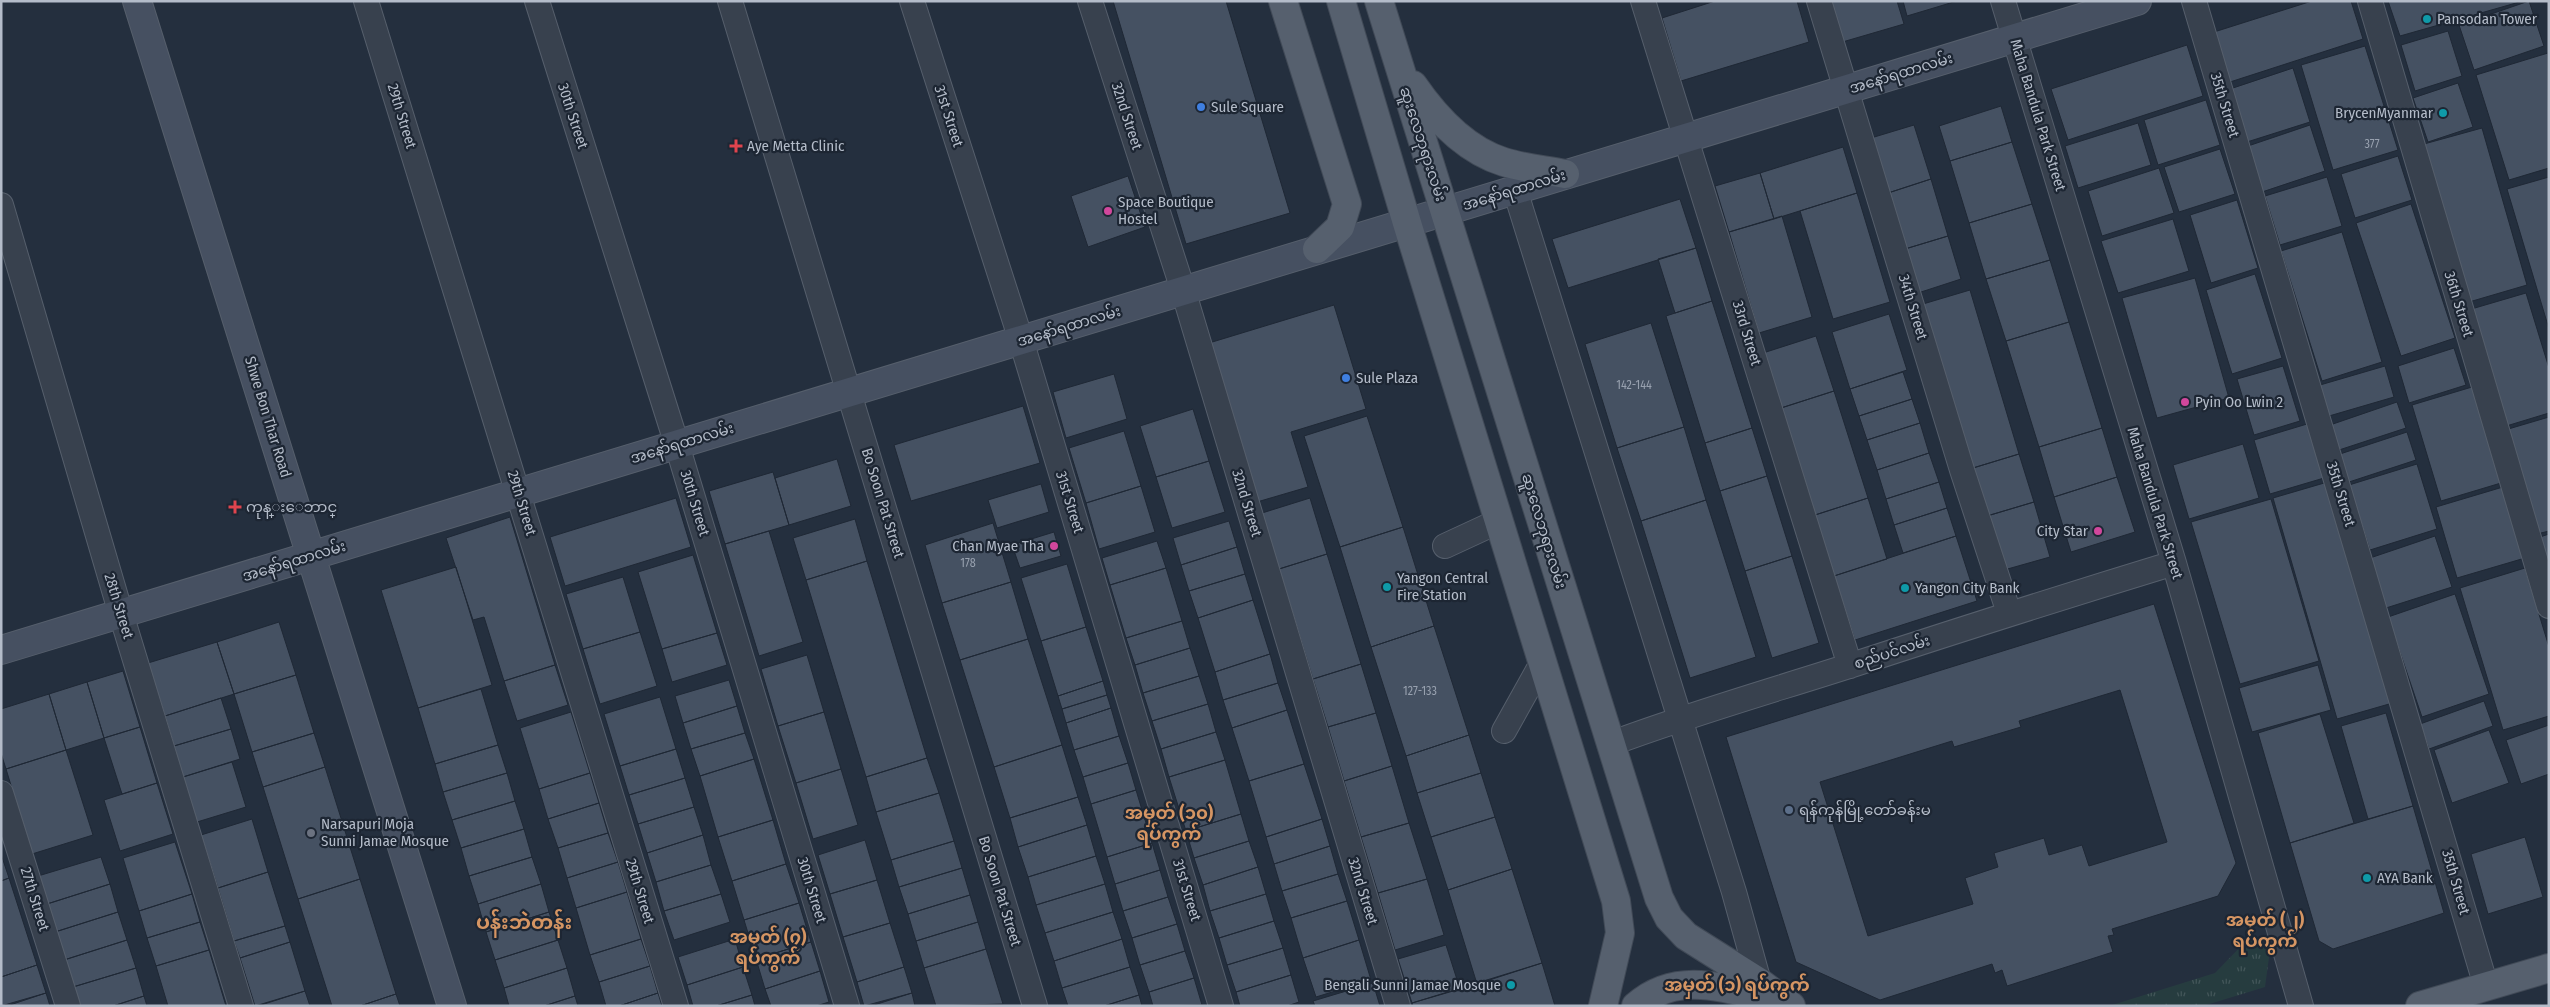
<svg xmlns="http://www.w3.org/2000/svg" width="2550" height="1007" viewBox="0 0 2550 1007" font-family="'Fira Sans Condensed','Noto Sans Myanmar',sans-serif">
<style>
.park{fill:url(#park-tufts)}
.building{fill:#455162;stroke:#1f2835;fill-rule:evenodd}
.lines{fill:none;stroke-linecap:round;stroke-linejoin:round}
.minor-casing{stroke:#565f6c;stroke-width:26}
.secondary-casing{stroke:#565f6c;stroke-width:30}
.primary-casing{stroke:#414a57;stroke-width:30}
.minor{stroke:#38414e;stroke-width:24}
.secondary{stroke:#465061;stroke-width:28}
.primary{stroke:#56606e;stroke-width:28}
.culture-dot{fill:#0f9aa8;stroke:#1d2633;stroke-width:2}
.shop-dot{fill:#3f7fe0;stroke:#1d2633;stroke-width:2}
.health-dot{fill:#e0444e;stroke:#1d2633;stroke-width:2}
.hotel-dot{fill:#d1479c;stroke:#1d2633;stroke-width:2}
.service-dot{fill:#5c6f8a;stroke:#1d2633;stroke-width:2}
.worship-dot{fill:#6b7280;stroke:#1d2633;stroke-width:2}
.labels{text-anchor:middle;stroke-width:4.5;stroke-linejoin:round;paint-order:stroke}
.number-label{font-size:12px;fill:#98a1af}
.poi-label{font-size:15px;fill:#b4bcc9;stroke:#1d2633;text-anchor:start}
.street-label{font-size:15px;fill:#b4bcc9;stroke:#1d2633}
.quarter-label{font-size:18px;font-weight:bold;fill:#d59563;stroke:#1d2633}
.district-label{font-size:20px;font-weight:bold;fill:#d59563;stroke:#1d2633}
</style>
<defs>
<pattern id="park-tufts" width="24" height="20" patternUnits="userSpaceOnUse" patternTransform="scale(1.25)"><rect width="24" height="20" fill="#263c3f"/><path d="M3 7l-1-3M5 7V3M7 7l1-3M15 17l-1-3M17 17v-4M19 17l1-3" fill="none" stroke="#435659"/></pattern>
</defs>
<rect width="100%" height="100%" fill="#242f3e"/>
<!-- park -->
<path class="park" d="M2248,939L2270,950L2265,987L2203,1006H2109L2215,973Z"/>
<!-- building -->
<path class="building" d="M1113,1H1226L1290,213L1186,244Z
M1715,1H1797L1809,42L1681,81L1662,18Z
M1827,1H1897L1904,24L1839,43Z
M1903,1H1957L1907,16Z
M2312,1H2351L2363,39L2230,82L2214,32Z
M2388,1H2523L2400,36Z
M2529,1L2544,46L2474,70L2459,25Z
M2448,31L2462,76L2415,91L2401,45Z
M2187,45L2203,96L2068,140L2051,89Z
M2365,46L2398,150L2333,170L2301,65Z
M2548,53L2549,168L2509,180L2476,75Z
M2293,68L2310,122L2247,142L2230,89Z
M2458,83L2473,127L2428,142L2413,98Z
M2206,100L2220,145L2158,165L2144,120Z
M2001,106L2012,142L1950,161L1939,126Z
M2138,123L2151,165L2078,188L2065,146Z
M1914,125L1931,179L1888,193L1871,138Z
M2310,125L2325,171L2262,192L2248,146Z
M2482,128L2527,285L2469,302L2424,144Z
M2012,142L2032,204L1969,223L1950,161Z
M1843,147L1857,193L1774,219L1760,173Z
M2220,149L2235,194L2179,212L2164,167Z
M2398,156L2412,200L2355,218L2341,174Z
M2159,168L2174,213L2102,236L2088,191Z
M1760,173L1774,219L1729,232L1715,186Z
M1128,176L1145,227L1088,247L1071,196Z
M2327,177L2342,226L2280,245L2265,196Z
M2549,177V329L2507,189Z
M1931,179L1948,236L1905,249L1888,193Z
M1857,193L1890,302L1833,319L1800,211Z
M1680,199L1696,248L1568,288L1552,239Z
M2237,200L2258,268L2211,283L2190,215Z
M2032,204L2050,260L1986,279L1969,223Z
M2411,204L2455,338L2401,356L2356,223Z
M1782,216L1812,317L1759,333L1729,232Z
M2173,219L2189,271L2118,293L2101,241Z
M2342,232L2382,362L2322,381L2281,251Z
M1948,236L1961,279L1918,293L1905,249Z
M1696,248L1712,301L1675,313L1658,259Z
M2050,260L2069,322L2006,341L1986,279Z
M2255,274L2282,358L2232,374L2206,290Z
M2195,278L2229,398L2157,418L2122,298Z
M1970,290L2019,454L1973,468L1923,304Z
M2526,293L2549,368V413L2503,427L2468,310Z
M1712,301L1752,428L1705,443L1666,316Z
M1334,305L1366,409L1291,432L1308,487L1257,502L1209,343Z
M1889,314L1907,370L1850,389L1832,332Z
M2069,322L2102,428L2039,447L2006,341Z
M1651,323L1684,427L1617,448L1585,344Z
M1816,336L1834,391L1781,408L1763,353Z
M2454,348L2466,385L2409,403L2398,366Z
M2283,366L2300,421L2254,435L2237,379Z
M2385,366L2394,397L2329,416L2320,385Z
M1903,372L1912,399L1859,416L1850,389Z
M1114,374L1127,419L1066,438L1053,392Z
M2472,387L2501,483L2441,501L2412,405Z
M1834,391L1868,498L1815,515L1781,408Z
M1912,399L1920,423L1867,440L1859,416Z
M2397,402L2406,428L2339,450L2330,425Z
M1023,406L1040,463L911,501L894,445Z
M1193,409L1209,461L1156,477L1140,426Z
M1367,416L1403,527L1340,547L1304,436Z
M2549,417V531L2537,534L2505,430Z
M1920,423L1929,453L1877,470L1867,440Z
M2307,424L2324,478L2270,494L2254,440Z
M1684,427L1706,500L1641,521L1617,448Z
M1752,428L1767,476L1720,491L1705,443Z
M2102,428L2117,477L2054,497L2039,447Z
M1124,431L1141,486L1086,503L1069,448Z
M2407,432L2416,460L2349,482L2340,454Z
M2243,444L2259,498L2189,519L2173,465Z
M1929,453L1939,482L1886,499L1877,470Z
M2019,454L2034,502L1987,516L1973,468Z
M837,459L851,506L789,525L775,478Z
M1209,461L1225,512L1172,528L1156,477Z
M2417,464L2437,529L2370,550L2349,485Z
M773,472L789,525L725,544L709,491Z
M1767,476L1792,556L1745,571L1720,491Z
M2117,477L2135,532L2071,552L2054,497Z
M2331,481L2396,702L2337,719L2273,498Z
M1939,482L1947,508L1894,525L1886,499Z
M1041,484L1049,512L997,528L988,500Z
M1141,486L1155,532L1099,549L1086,503Z
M2503,487L2525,558L2457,578L2436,507Z
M676,498L691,547L565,586L550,537Z
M1310,498L1327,554L1279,569L1262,513Z
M1868,498L1887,559L1834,576L1815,515Z
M2271,499L2319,661L2240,684L2191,522Z
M1706,500L1756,657L1690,678L1641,521Z
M2034,502L2050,557L2004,570L1987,516Z
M1947,508L1956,536L1903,553L1894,525Z
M510,517L555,665L504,681L484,617L473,620L446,538Z
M855,519L867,561L806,580L793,538Z
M1229,521L1237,547L1181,565L1173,538Z
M993,523L1011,582L942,603L925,545Z
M1403,527L1434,626L1371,647L1340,547Z
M769,531L803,642L759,656L725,544Z
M1054,532L1061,556L1020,568L1012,545Z
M2549,534V575L2537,538Z
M1956,536L1977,601L1855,640L1834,576Z
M2435,536L2452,587L2386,608L2370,558Z
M1157,541L1166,568L1110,585L1102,558Z
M1237,547L1245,574L1189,591L1181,565Z
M1327,554L1361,664L1313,679L1279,569Z
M693,555L717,633L662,649L638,572Z
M1792,556L1819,643L1772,658L1745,571Z
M867,561L927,758L866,777L806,580Z
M1067,564L1086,627L1041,641L1021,578Z
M456,567L492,685L418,708L381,590Z
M1166,568L1182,621L1126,638L1110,585Z
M2525,568L2549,647V716L2503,730L2460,588Z
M1245,574L1253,600L1198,618L1189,591Z
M623,577L640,632L583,649L566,594Z
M1011,582L1028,639L960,660L942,603Z
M2455,594L2489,694L2422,717L2388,617Z
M1253,600L1270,654L1215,672L1198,618Z
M2154,604L2236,863L2218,896L2112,929L2114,935L2108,936L2113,952L2007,986L2002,970L1995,973L1992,964L1880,1000L1796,962L1726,737ZM2120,690L2167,842L2089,866L2082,845L2049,855L2044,838L1994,853L1998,867L1965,878L1973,904L1868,936L1820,782L1952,741L1954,747L2021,727L2019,721Z
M1182,621L1190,648L1135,665L1126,638Z
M279,622L296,675L234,694L217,642Z
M1434,626L1469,735L1406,756L1371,647Z
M1086,627L1103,681L1058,696L1041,641Z
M640,632L657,686L600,704L583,649Z
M717,633L727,665L672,682L662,649Z
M1028,639L1062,745L994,767L960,660Z
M217,642L234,694L165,716L148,663Z
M1190,648L1199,676L1143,693L1135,665Z
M1270,654L1278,683L1223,700L1215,672Z
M807,655L824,712L778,726L761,669Z
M1361,664L1376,713L1328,727L1313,679Z
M555,665L568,705L517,721L504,681Z
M2318,665L2331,710L2252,732L2239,688Z
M123,671L140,727L104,738L87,682Z
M296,675L314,733L252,752L234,694Z
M1199,676L1208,704L1152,721L1143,693Z
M729,680L737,706L683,723L675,696Z
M1103,681L1107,695L1062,709L1058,696Z
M87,682L104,738L66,750L49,694Z
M1278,683L1287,710L1232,728L1223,700Z
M481,689L498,745L435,764L418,708Z
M49,694L66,750L6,769L1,753V709Z
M1107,695L1111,708L1066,723L1062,709Z
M660,697L676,749L620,766L604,714Z
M221,698L231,729L174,746L165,716Z
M2484,701L2493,726L2429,749L2420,724Z
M1208,704L1216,732L1161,749L1152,721Z
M737,706L745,733L691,749L683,723Z
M1111,708L1119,736L1074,750L1066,723Z
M1287,710L1304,764L1249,781L1232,728Z
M571,712L590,773L539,789L520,728Z
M824,712L841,769L796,783L778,726Z
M1376,713L1392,766L1344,781L1328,727Z
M2386,713L2413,806L2368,819L2341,726Z
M2320,714L2354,823L2290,843L2258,733Z
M2549,725V774L2521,784L2506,740Z
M140,727L157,783L122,794L104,738Z
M231,729L240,759L183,777L174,746Z
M2489,730L2509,783L2452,803L2434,750Z
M1216,732L1225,760L1169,777L1161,749Z
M314,733L325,767L263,787L252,752Z
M745,733L754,759L700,776L691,749Z
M1469,735L1481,773L1417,793L1406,756Z
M1119,736L1128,763L1083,777L1074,750Z
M498,745L507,773L443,792L435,764Z
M1062,745L1078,797L1010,818L994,767Z
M676,749L685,778L629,795L620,766Z
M66,750L93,835L32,854L6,769Z
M927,758L939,793L876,812L866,777Z
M754,759L773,820L718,837L700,776Z
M1225,760L1241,814L1186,831L1169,777Z
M232,762L246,807L197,822L183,777Z
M1128,763L1136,790L1091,804L1083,777Z
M1304,764L1322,819L1266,837L1249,781Z
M1392,766L1409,823L1361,837L1344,781Z
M325,767L360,879L298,899L263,787Z
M841,769L858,825L813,839L796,783Z
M507,773L515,801L452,820L443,792Z
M590,773L599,803L548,819L539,789Z
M1481,773L1495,817L1431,837L1417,793Z
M685,778L694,807L638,824L629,795Z
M157,783L173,834L120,851L104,800Z
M1136,790L1152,843L1107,857L1091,804Z
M939,793L954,841L891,860L876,812Z
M1078,797L1087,825L1018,847L1010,818Z
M515,801L524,829L461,848L452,820Z
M599,803L608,833L558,848L548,819Z
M2413,806L2444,913L2333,949L2319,941L2290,843Z
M694,807L703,835L647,853L638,824Z
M1241,814L1249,841L1194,858L1186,831Z
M1495,817L1512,869L1448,890L1431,837Z
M252,819L268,872L218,888L201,835Z
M1322,819L1330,846L1274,864L1266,837Z
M773,820L786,864L732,881L718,837Z
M1409,823L1427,879L1378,893L1361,837Z
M1087,825L1096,856L1028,877L1018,847Z
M524,829L532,857L469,876L461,848Z
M608,833L618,862L567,878L558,848Z
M703,835L711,865L656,882L647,853Z
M2525,837L2543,897L2488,914L2471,854Z
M865,840L877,880L830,894L818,855Z
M954,841L962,868L899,887L891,860Z
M1249,841L1258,867L1203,885L1194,858Z
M175,842L192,894L139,911L123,858Z
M1152,843L1160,870L1115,884L1107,857Z
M1330,846L1338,874L1282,891L1274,864Z
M1,854L9,878L1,881Z
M1096,856L1105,884L1036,905L1028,877Z
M101,857L110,884L47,904L38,876Z
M532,857L541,884L478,904L469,876Z
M618,862L627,892L576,908L567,878Z
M786,864L799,903L744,920L732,881Z
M711,865L721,894L664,911L656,882Z
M1258,867L1266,894L1210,911L1203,885Z
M962,868L970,895L908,914L899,887Z
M1512,869L1542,963L1477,984L1448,890Z
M1160,870L1168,897L1123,911L1115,884Z
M268,872L285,926L234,941L218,888Z
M1338,874L1347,901L1291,918L1282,891Z
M9,878L37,965L1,977V881Z
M360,879L396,994L360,1006H332L298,899Z
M1427,879L1444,935L1395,950L1378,893Z
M877,880L890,923L843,937L830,894Z
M110,884L118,912L55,932L47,904Z
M541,884L549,912L486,932L478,904Z
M1105,884L1113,912L1045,933L1036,905Z
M627,892L641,939L590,955L576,908Z
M192,894L200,922L147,938L139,911Z
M721,894L730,922L674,940L664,911Z
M1266,894L1274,921L1219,938L1210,911Z
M970,895L978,922L916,941L908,914Z
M1168,897L1177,924L1132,938L1123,911Z
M1347,901L1359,940L1303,958L1291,918Z
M799,903L811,942L756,959L744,920Z
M118,912L127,940L64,960L55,932Z
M549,912L558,940L495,960L486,932Z
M1113,912L1122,939L1054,961L1045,933Z
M1274,921L1283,948L1227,965L1219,938Z
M200,922L209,950L156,966L147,938Z
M978,922L986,949L924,968L916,941Z
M890,923L904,967L857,982L843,937Z
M1177,924L1185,951L1140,965L1132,938Z
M285,926L290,942L240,958L234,941Z
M641,939L650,966L599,982L590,955Z
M735,939L743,967L687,985L678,957Z
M1122,939L1130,967L1062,988L1054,961Z
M127,940L136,968L73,987L64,960Z
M558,940L567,968L504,988L495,960Z
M1359,940L1371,980L1316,997L1303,958Z
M290,942L305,991L255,1006L240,958Z
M811,942L820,971L765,989L756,959Z
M1446,945L1460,989L1412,1003L1398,959Z
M1283,948L1291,975L1236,992L1227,965Z
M986,949L1003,1004L936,1006L924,968Z
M209,950L226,1006H168L156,966Z
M1185,951L1194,978L1149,992L1140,965Z
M1542,963L1555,1006H1413L1412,1003Z
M37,965L46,993L1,1006V977Z
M650,966L658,993L619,1006H606L599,982Z
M743,967L752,995L716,1006H693L687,985Z
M904,967L912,993L864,1006L857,982Z
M1130,967L1139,995L1104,1006H1068L1062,988Z
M136,968L144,996L113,1006H79L73,987Z
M567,968L575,996L544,1006H509L504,988Z
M820,971L829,1002L816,1006H771L765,989Z
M1291,975L1299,1002L1287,1006H1240L1236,992Z
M1194,978L1202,1005L1153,1006L1149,992Z
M1373,983L1380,1006H1315L1313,1001Z
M305,991L310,1006H258Z
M46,993L50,1006H7Z
M658,993L662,1006H619Z
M912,993L915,1006H871Z
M396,994L400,1006H360Z
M752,995L755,1006H716Z
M1139,995L1142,1006H1104Z
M144,996L147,1006H113Z
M575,996L578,1006H544Z"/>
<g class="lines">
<!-- minor casing -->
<g class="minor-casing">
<path id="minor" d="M366,1L676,1006
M537,1L677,445L847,1006
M730,1L1035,1006
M912,1L1021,340L1221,1006
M1090,1L1183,290L1398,1006
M1643,1L1850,666
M1819,1L1962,470L2009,613
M2003,1L2174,563L2301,1006
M2194,1L2486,986
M2370,1L2549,606
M1515,190L1734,892L1759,982
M1,205L121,614L241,1006
M1445,546L1499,521
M1504,731L1542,663
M1610,744C1690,714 1771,691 1852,665C1959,630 2066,596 2174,563
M1,793L68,1006"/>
</g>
<!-- secondary casing -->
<g class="secondary-casing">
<path id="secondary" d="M137,1L452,1006
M1,650L2137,1"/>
</g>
<!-- primary casing -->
<g class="primary-casing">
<path id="primary" d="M1283,1L1347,204L1340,227L1317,249
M1341,1L1407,223L1616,901L1620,933L1603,1006
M1379,1L1659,898L1669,918L1686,936L1759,982L1791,1006
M1413,85C1435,117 1465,150 1504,162C1523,168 1545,170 1565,174
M1636,1006C1678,969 1727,989 1774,1000
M2420,1006L2549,968"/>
</g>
<!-- minor -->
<use href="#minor" class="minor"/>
<!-- secondary -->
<use href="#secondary" class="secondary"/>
<!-- primary -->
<use href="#primary" class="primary"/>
</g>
<!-- markers -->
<g class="culture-dot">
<circle cx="2427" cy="19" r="5"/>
<circle cx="2443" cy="113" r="5"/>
<circle cx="1387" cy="587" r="5"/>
<circle cx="1905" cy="588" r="5"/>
<circle cx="2367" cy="878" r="5"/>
<circle cx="1511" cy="985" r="5"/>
</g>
<g class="shop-dot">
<circle cx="1201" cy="107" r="5"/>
<circle cx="1346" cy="378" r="5"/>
</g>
<g class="health-dot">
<path d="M733.5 138.5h5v5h5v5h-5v5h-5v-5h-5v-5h5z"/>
<path d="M232.5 499.5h5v5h5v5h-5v5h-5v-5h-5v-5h5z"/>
</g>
<g class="hotel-dot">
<circle cx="1108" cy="211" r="5"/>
<circle cx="2185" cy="402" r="5"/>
<circle cx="2098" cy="531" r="5"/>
<circle cx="1054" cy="546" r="5"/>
</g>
<circle class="service-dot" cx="1789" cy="810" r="5"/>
<circle class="worship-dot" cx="311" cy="833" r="5"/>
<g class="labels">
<!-- number labels -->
<g class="number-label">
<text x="2372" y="148">377</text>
<text x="1634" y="389">142-144</text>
<text x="968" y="567">178</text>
<text x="1420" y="695">127-133</text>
</g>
<!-- poi labels -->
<g class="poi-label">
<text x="2437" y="24">Pansodan Tower</text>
<text x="1211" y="112">Sule Square</text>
<text x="2433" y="118" text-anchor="end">BrycenMyanmar</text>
<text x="747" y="151">Aye Metta Clinic</text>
<text x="1118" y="207">Space Boutique<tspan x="1118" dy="17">Hostel</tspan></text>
<text x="1356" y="383">Sule Plaza</text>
<text x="2195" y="407">Pyin Oo Lwin 2</text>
<text x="246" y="512">ကုန္းေဘာင္</text>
<text x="2088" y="536" text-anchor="end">City Star</text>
<text x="1044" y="551" text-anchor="end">Chan Myae Tha</text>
<text x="1397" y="583">Yangon Central<tspan x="1397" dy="17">Fire Station</tspan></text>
<text x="1915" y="593">Yangon City Bank</text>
<text x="1799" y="815">ရန်ကုန်မြို့တော်ခန်းမ</text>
<text x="321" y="829">Narsapuri Moja<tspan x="321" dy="17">Sunni Jamae Mosque</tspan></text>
<text x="2377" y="883">AYA Bank</text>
<text x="1501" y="990" text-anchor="end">Bengali Sunni Jamae Mosque</text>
</g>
<!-- street labels -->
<g class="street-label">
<text transform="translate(1901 73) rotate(-17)" y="5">အနော်ရထာလမ်း</text>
<text transform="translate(2225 105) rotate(73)" y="5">35th Street</text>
<text transform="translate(2038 115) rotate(73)" y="5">Maha Bandula Park Street</text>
<text transform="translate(402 116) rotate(73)" y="5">29th Street</text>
<text transform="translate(573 116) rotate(72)" y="5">30th Street</text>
<text transform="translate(949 116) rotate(72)" y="5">31st Street</text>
<text transform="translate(1127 116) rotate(72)" y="5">32nd Street</text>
<text transform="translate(1423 144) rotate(72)" y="5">ဆူးလေဘုရားလမ်း</text>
<text transform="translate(1514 190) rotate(-17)" y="5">အနော်ရထာလမ်း</text>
<text transform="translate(2459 304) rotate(73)" y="5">36th Street</text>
<text transform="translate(1913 307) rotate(73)" y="5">34th Street</text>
<text transform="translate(1069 326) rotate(-17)" y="5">အနော်ရထာလမ်း</text>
<text transform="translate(1747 333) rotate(73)" y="5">33rd Street</text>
<text transform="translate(268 417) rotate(73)" y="5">Shwe Bon Thar Road</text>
<text transform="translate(682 443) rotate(-17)" y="5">အနော်ရထာလမ်း</text>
<text transform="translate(2341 494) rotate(73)" y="5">35th Street</text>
<text transform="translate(1070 502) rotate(73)" y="5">31st Street</text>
<text transform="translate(522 503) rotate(73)" y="5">29th Street</text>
<text transform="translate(695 503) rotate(73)" y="5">30th Street</text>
<text transform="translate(883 503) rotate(73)" y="5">Bo Soon Pat Street</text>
<text transform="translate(1247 503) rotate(73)" y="5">32nd Street</text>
<text transform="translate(2155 503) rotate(73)" y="5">Maha Bandula Park Street</text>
<text transform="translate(1544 531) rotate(73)" y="5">ဆူးလေဘုရားလမ်း</text>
<text transform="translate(294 561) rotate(-17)" y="5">အနော်ရထာလမ်း</text>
<text transform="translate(119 606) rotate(73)" y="5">28th Street</text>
<text transform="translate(1892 652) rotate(-18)" y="5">စည်ပင်လမ်း</text>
<text transform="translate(2456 882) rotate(74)" y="5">35th Street</text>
<text transform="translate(812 890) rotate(73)" y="5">30th Street</text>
<text transform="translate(1187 890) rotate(73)" y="5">31st Street</text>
<text transform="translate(640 891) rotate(73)" y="5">29th Street</text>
<text transform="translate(1000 891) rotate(73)" y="5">Bo Soon Pat Street</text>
<text transform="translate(1363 891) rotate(73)" y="5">32nd Street</text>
<text transform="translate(35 899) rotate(73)" y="5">27th Street</text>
</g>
<!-- quarter labels -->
<g class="quarter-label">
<text x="1169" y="819">အမှတ် (၁၀)<tspan x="1169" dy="21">ရပ်ကွက်</tspan></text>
<text x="2265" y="926">အမှတ် (၂)<tspan x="2265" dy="21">ရပ်ကွက်</tspan></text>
<text x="768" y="943">အမှတ် (၇)<tspan x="768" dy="21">ရပ်ကွက်</tspan></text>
<text x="1737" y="991">အမှတ် (၁) ရပ်ကွက်</text>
</g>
<!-- district labels -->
<g class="district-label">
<text x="524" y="929">ပန်းဘဲတန်း</text>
</g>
</g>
<!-- border -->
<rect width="2550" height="1007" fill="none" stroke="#b4bcc9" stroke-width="5"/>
</svg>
